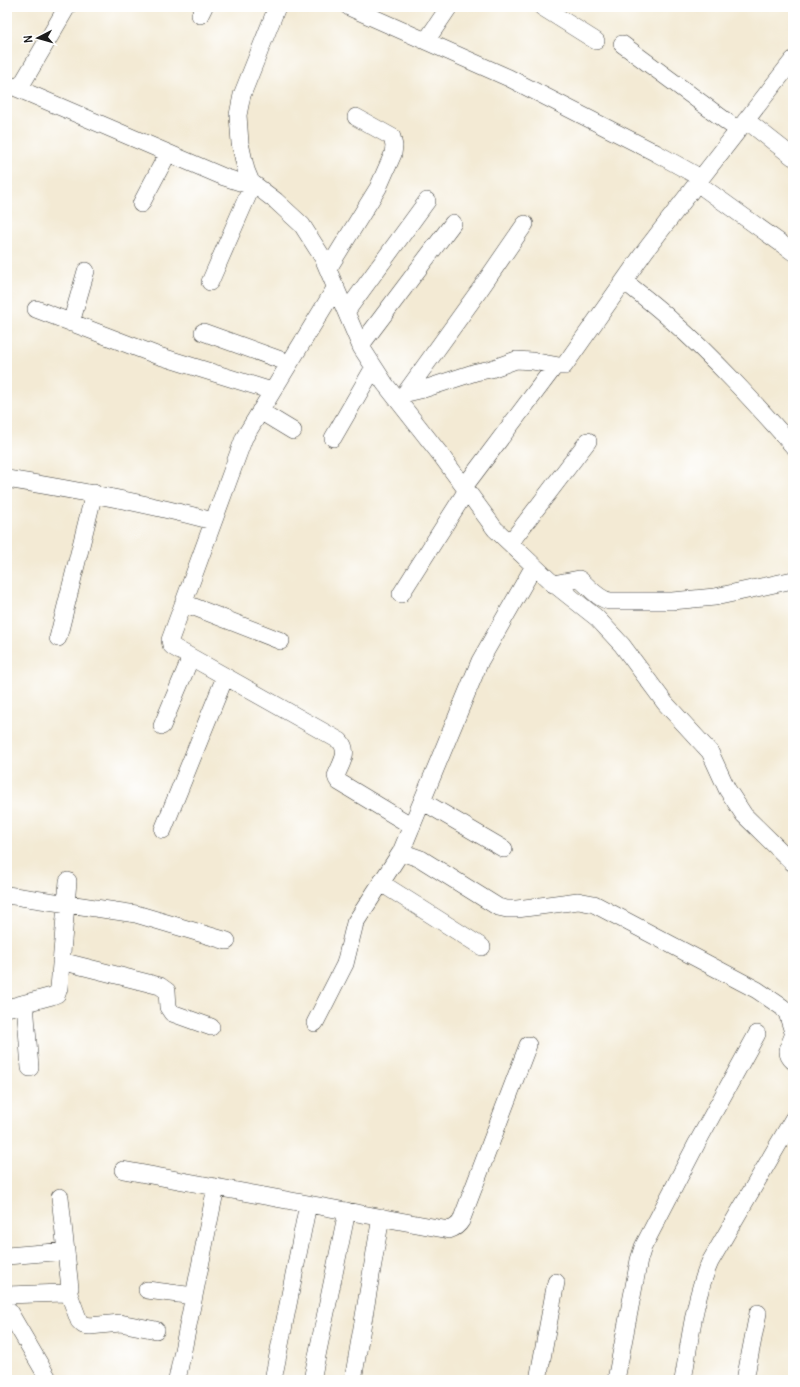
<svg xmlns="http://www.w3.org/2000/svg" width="800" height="1387" viewBox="0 0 800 1387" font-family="Delius,sans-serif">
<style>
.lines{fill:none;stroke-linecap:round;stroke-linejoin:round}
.minor-casing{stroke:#3c3b38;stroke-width:18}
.minor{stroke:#fff;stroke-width:17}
</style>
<rect width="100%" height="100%" fill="#fff"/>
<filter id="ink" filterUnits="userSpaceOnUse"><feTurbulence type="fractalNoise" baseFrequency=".025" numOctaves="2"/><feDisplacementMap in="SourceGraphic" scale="8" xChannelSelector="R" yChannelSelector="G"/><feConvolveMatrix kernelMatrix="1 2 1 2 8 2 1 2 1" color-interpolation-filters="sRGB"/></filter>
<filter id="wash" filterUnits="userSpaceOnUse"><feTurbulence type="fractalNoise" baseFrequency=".012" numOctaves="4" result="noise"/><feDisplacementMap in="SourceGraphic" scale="16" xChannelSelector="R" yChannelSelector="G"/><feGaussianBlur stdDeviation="0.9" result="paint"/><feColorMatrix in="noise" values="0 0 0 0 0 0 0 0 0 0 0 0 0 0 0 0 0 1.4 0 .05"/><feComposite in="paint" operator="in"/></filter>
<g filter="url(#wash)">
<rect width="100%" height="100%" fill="#f3ead4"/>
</g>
<g filter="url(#ink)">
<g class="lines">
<!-- minor casing -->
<g class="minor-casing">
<path id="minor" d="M277,7L242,95L238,115L240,143L246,170L251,182L276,201L302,225L323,258L361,347L385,384L440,454L495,529L549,580L597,618L622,645L665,703L710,752L727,789L744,815L793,863
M349,7L509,78L656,153L701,178L793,60
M542,7L596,41
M200,15L204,7
M426,41L449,7
M622,44L738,130
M7,84L224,177L258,188
M19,89L67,7
M746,120L793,157
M697,183L793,252
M141,204L168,153
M328,269L378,188L393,154L394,146L392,137L356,117
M624,281C640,294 656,306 671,320C715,359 754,402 793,446
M210,282L252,186
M336,287L244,438L170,640L171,645L173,647L340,741C350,752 341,763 336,776L337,779L339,782L412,826
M36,309L156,355L272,391
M346,312L427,201
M71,323L86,271
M203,332L289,363
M361,345L453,223
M407,393L424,389L476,372L491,369L516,360L532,361L559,366H564L645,251L701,178
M404,395L481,288L525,224
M260,411L293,431
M333,438L374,367
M7,479C76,490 145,503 213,521
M464,487L555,366
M510,543L588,441
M553,584L579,579C589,586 597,599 610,601H672L715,597L793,580
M401,594L467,490
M184,603L281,641
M58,638L94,493
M162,726L191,657
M422,801L504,849
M163,830L225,677
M401,852L421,859L498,907L507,909H517L578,901L594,904L757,990L782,1007L787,1013L793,1032
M381,883L482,947
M7,895L136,914L227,941
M61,961L160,986L167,991L168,1007L172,1013L211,1027
M25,1003L30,1068
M7,1008L52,996L57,994L59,988L68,881
M315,1023L345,964L355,923L401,852L480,661L534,566
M793,1036C789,1046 784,1053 793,1061
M123,1170L449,1230C455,1228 458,1226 461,1221L528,1045
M7,1256L66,1251
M147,1290L194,1296
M68,1291L79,1321L83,1325L90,1326L120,1323L156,1330
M7,1295L63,1293L68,1291L70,1288L60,1197
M7,1308L49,1380
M177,1380L216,1187
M273,1380L308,1204
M312,1380L347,1211
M353,1380L381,1217
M538,1380L556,1282
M616,1380L639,1260L643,1247L697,1143L757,1034
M683,1380C690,1341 694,1298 710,1262L793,1119
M745,1380L758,1313"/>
</g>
<!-- minor -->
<use href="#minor" class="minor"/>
</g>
</g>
<!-- margin -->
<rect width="800" height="1387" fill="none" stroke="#fff" stroke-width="24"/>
<!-- north arrow -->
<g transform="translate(38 38) rotate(264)" stroke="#ffffff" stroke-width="3" paint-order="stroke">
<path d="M0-3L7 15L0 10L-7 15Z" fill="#1c1c1c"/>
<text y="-6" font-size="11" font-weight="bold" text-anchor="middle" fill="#1c1c1c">N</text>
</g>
</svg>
